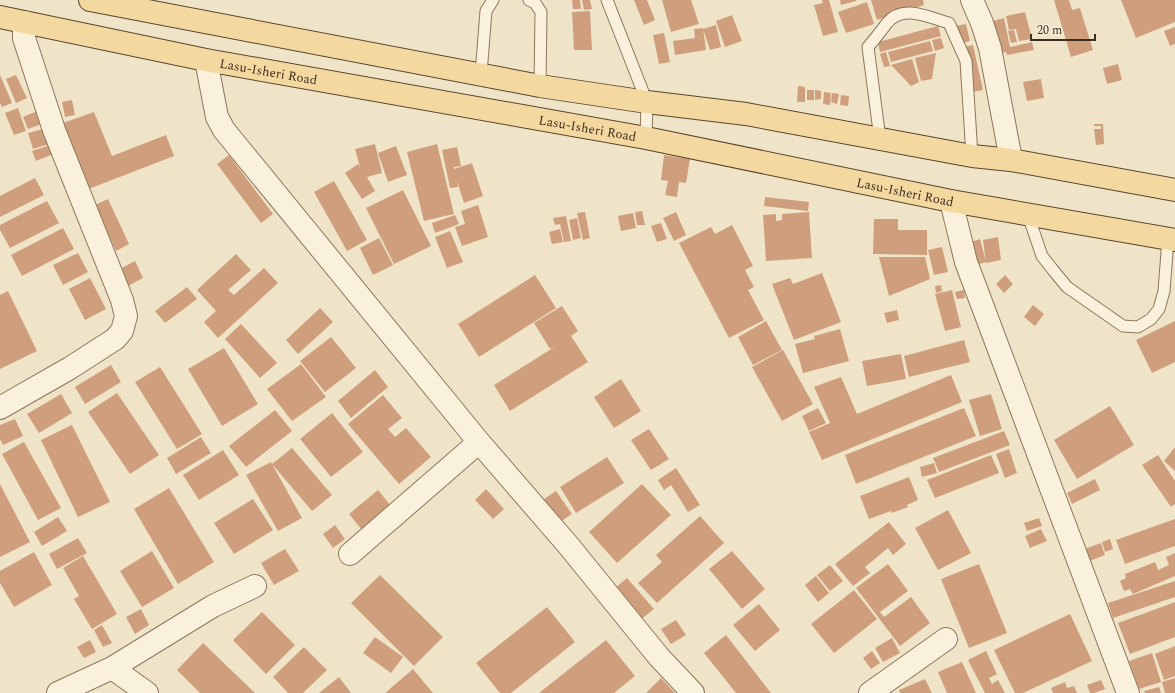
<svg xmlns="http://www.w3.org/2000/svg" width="1175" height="693" viewBox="0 0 1175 693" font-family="Spectral,serif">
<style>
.building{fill:#cf9f7d}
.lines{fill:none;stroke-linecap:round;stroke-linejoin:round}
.service-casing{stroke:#8d765c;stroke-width:13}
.minor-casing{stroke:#8d765c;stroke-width:24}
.primary-casing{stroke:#5b4430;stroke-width:24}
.service{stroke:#faf1dc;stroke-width:11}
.minor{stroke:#faf1dc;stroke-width:22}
.primary{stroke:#f3d9a0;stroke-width:22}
.labels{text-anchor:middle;stroke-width:3.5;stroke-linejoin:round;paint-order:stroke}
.street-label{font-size:13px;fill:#3d2e20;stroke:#f7eed8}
</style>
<rect width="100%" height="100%" fill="#f0e4c8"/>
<!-- building -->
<path class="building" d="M572,0H580L581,9H573Z
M582,0H590L592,9L584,10Z
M634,0H647L655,20L644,25Z
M662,0H691L699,24L671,32Z
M822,0H829L838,32L823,36L814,5L823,3Z
M840,0H856V1L841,5Z
M871,0H923L924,5L877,20Z
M1054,0H1069L1072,10L1080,8L1093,50L1071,57Z
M1121,0H1175V22L1136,38Z
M867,2L874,24L846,33L838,12Z
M590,11L592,50H574L572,12Z
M1025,12L1032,39L1019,41L1016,29L1009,30L1006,16Z
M732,15L742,41L725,47L716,21Z
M1004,18L1010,47L1032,42L1034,50L1007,55L1006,52L1001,53L993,21Z
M966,24L970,41L961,43L956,26Z
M716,25L721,47L710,50L703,29Z
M938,26L941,36L880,52L878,42Z
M1175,27V44L1170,46L1164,31Z
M703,28L706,50L675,55L673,41L695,38L694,29Z
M1014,30L1017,42L1011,43L1008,31Z
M664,33L670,62L659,64L653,35Z
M941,38L944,48L935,51L932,40Z
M930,41L933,51L891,62L888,52Z
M973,45L983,90L973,92L964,47Z
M886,52L890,66L884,67L880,54Z
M936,53L932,79L921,81L915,58Z
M912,59L919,82L911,86L891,65Z
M1118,64L1122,80L1107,84L1103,68Z
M0,75L12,103L2,107L0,103Z
M16,75L27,98L16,103L6,79Z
M1041,79L1044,98L1027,101L1023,82Z
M798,86L805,87V102H797Z
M807,90H814V100H807Z
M815,90L821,91V99L815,100Z
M824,92L831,93L830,105L823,104Z
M832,93L839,94L837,104L831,102Z
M841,95L849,96L848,106L840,105Z
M72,100L75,115L65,117L62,102Z
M18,108L26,131L14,135L5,113Z
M42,109L47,122L28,129L23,117Z
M94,112L112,156L166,135L174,156L86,190L60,124Z
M1094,124H1103L1104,144L1096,145L1094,129H1101V126H1094Z
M47,128L52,143L33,149L28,133Z
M375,144L382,173L367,177L375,191L362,199L345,173L358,164L360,167L355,149Z
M437,144L454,214L424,221L407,152Z
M50,145L53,154L36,161L32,151Z
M396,146L407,175L388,182L378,153Z
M457,147L461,166L454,167V169L472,163L483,196L464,203L457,181L458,187L450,188L442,150Z
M229,155L273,214L261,223L217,164Z
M664,155L690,159L686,183L679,182L677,197L665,195L668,181L661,180Z
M35,178L44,195L0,217V196Z
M334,181L367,240L347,251L314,192Z
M403,190L431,246L394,264L366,208Z
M765,197L809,202L808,211L764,206Z
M108,199L129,244L116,251L95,205Z
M47,201L59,223L10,248L0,230V225Z
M478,205L488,237L462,246L455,227L465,224L461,211Z
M642,211L645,225H637L635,212Z
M585,212L590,238L583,240L577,213Z
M676,212L686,235L674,241L663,218Z
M809,212L812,258L766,261L763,215L776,214V221L782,220V214Z
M633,213L636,228L621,231L618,216Z
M455,215L459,224L435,233L432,223Z
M566,216L571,241L564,242L560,224L555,225L553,218Z
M577,218L581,238L573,240L569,220Z
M874,219H898V230H927V255L873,254Z
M661,223L667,239L657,242L651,226Z
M732,225L753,266L745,270L754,287L748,290L764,320L729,338L679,243L711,227L715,234Z
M63,228L74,249L22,276L11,255Z
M560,229L563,242L552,244L549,232Z
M450,231L463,262L447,268L435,237Z
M998,237L1001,260L986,263L983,240Z
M379,238L393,265L373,275L360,248Z
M980,239L986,262L976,265L971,242Z
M942,247L948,272L934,275L928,250Z
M78,253L88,272L63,285L53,265Z
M236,254L251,270L228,290L234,295L264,268L278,283L218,338L204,322L216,311L197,290Z
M879,257H925L930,279L889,296Z
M135,261L143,278L126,287L118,270Z
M822,273L841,322L794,340L772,284L790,278L793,284Z
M535,275L556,308L479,357L458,324Z
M1005,275L1013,284L1004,293L996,284Z
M90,278L106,309L85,320L69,289Z
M941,285L942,291L936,293L935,286Z
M187,287L197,299L165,323L155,311Z
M952,290L961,327L945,331L935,294Z
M964,290L965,298L957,299L955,292Z
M8,291L37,351L0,369V295Z
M1033,305L1044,314L1035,326L1024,317Z
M562,306L578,331L571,336L588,362L510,411L494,385L556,346L550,349L534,323Z
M320,308L333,322L298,354L286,340Z
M897,310L899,320L887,323L884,313Z
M766,321L782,350L753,365L738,337Z
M1175,321V362L1152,373L1136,340Z
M241,324L277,363L260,378L225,339Z
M840,329L849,361L803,373L795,344L815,339L814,336Z
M331,337L356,368L325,392L300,361Z
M964,340L970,362L909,377L904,356Z
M224,348L258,404L222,426L188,369Z
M783,350L813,404L782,421L752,367Z
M901,354L906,379L867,386L862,361Z
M301,364L326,397L292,421L267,389Z
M111,365L121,382L85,404L75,387Z
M160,367L202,434L177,449L135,382Z
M375,370L388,387L351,418L338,401Z
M951,375L962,402L822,460L809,432L830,423L814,387L841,377L857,414Z
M621,379L641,411L614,428L594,397Z
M117,393L159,455L130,474L88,412Z
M61,394L72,413L39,433L27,414Z
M991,394L1002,429L980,436L969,400Z
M383,395L402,418L388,429L395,437L406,428L431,457L399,484L348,424Z
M1110,406L1134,445L1077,479L1054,440Z
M818,408L826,423L809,431L802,416Z
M964,408L976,436L856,484L845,455Z
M275,410L292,431L246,467L229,446Z
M332,413L363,452L331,477L300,439Z
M15,419L23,436L3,445L0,439V425Z
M72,425L110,502L78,517L41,440Z
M649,429L669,459L651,470L631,440Z
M1004,431L1010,445L939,472L933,458Z
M201,437L211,453L176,474L167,458Z
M24,442L61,508L38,520L2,454Z
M1175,447V471L1164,461Z
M292,448L332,495L312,511L272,464Z
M1009,449L1017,473L1005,478L996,454Z
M223,450L239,475L199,500L183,475Z
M991,455L999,473L935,498L927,480Z
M1158,455L1175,481V504L1171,507L1142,465Z
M607,457L624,483L576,513L560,487Z
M271,462L302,518L278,531L246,475Z
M934,463L937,473L922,477L920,467Z
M676,468L700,505L688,512L671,485L664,490L658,480Z
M909,477L918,500L907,505L908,507L892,513L891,511L869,519L860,496Z
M1095,479L1100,490L1072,504L1067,493Z
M0,484L30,542L0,557Z
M642,484L671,515L617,563L589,532Z
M169,488L214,562L178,584L134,509Z
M486,489L504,509L493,519L475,500Z
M378,490L391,506L362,530L349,514Z
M556,491L572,514L560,522L544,499Z
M253,499L273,530L234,554L214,523Z
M948,510L971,553L938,570L915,528Z
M700,516L724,543L657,603L638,583L662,562L656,555Z
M58,517L67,531L42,546L34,532Z
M1039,518L1042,526L1027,531L1024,523Z
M1175,519V546L1125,564L1116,540Z
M889,522L906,544L893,555L888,548L865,567L870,573L853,586L835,564Z
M335,525L345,539L333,548L323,534Z
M1041,529L1047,541L1030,548L1025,536Z
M78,538L87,553L57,569L49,554Z
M1110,539L1113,549L1105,552L1102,542Z
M1101,543L1105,555L1087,562L1082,550Z
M285,549L299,571L274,585L261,563Z
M152,551L174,588L142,607L120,571Z
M732,551L765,589L742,609L709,569Z
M34,552L52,585L14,607L0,583V571Z
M1175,553V576L1133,594L1130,589L1124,591L1120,581L1126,578L1125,574L1155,562L1158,570L1169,565L1166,557Z
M83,556L117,614L92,629L74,599L79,596L63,568Z
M888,564L908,591L880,612L884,617L911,597L930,623L900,646L856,588Z
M979,564L1007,633L969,648L941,579Z
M830,565L843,581L830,591L817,575Z
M380,575L443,637L414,666L351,603Z
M816,576L829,593L818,602L805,585Z
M627,578L654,609L640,620L614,589Z
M1175,581V597L1113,618L1108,603Z
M854,590L877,619L834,653L811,624Z
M1175,602V637L1130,654L1118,623Z
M759,604L780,630L755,651L733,625Z
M547,607L575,642L511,693H500L476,663Z
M141,609L149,625L135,634L126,617Z
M262,612L295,645L266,674L233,640Z
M1070,614L1092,661L1023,693H1015L994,650Z
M676,620L686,635L671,644L661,629Z
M102,625L112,643L103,647L94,630Z
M726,635L771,693H736L704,653Z
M375,637L403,657L391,673L363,653Z
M892,638L900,653L883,662L875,648Z
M90,640L96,652L84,658L77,647Z
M606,640L635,676L614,693H539Z
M203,643L255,693H200L177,670Z
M1175,646V676L1164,680L1155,654Z
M304,647L327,670L303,693H288L273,677Z
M872,651L880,663L871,669L863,658Z
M986,651L997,674L989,678L992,684L998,680L1005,693H985L968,660Z
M1152,653L1161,682L1139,689L1129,661Z
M962,662L976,693H947L938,672Z
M413,669L433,693H385Z
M339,677L351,693H319Z
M661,678L675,693H646Z
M1175,678V693H1165L1162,682Z
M925,679L932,693H900L899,690Z
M1101,680L1105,689L1094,693H1090L1087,685Z
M1065,682L1067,688L1074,686L1077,693H1053L1051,688Z
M1159,687L1161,693H1145L1144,691Z"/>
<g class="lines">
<!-- service casing -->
<g class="service-casing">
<path id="service" d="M529,0L535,3L541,12L540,86
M607,0L647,102L646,138
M481,74L486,11L493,0
M880,139L868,47C875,39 881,31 887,23C903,3 930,18 949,23L966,61L972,156
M1028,215L1042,256L1053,270L1067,287L1123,326L1138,327L1151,319L1159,309L1164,291L1168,239"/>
</g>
<!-- minor casing -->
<g class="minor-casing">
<path id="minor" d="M972,0L982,23L990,48L1011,160
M206,60L217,117L224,130L479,442L568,545L659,657L693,693
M951,201L966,262L1128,693
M0,408L70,368L115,339L122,331L126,316L122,300L54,130L24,38V22
M350,554L479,442
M112,668L147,693
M58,693L112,668L213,606L255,586
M870,693L946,639"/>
</g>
<!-- primary casing -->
<g class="primary-casing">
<g id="primary">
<path d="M90,0L540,86L647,102L746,114L972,156L1011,160L1175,190"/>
<path id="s1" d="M0,17L206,60L646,138L951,201L1175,240"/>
</g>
</g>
<!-- service -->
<use href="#service" class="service"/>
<!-- minor -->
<use href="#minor" class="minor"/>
<!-- primary -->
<use href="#primary" class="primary"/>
</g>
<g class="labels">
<!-- street labels -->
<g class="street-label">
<text dy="5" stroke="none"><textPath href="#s1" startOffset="274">Lasu-Isheri Road</textPath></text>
<text dy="5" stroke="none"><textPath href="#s1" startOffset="598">Lasu-Isheri Road</textPath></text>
<text dy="5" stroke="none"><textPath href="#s1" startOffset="922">Lasu-Isheri Road</textPath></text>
</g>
</g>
<!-- scale -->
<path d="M1031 34v6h64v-6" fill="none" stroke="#3d2e20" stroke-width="2"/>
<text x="1037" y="34" font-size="12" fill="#3d2e20" stroke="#f7eed8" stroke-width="3" paint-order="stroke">20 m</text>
</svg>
